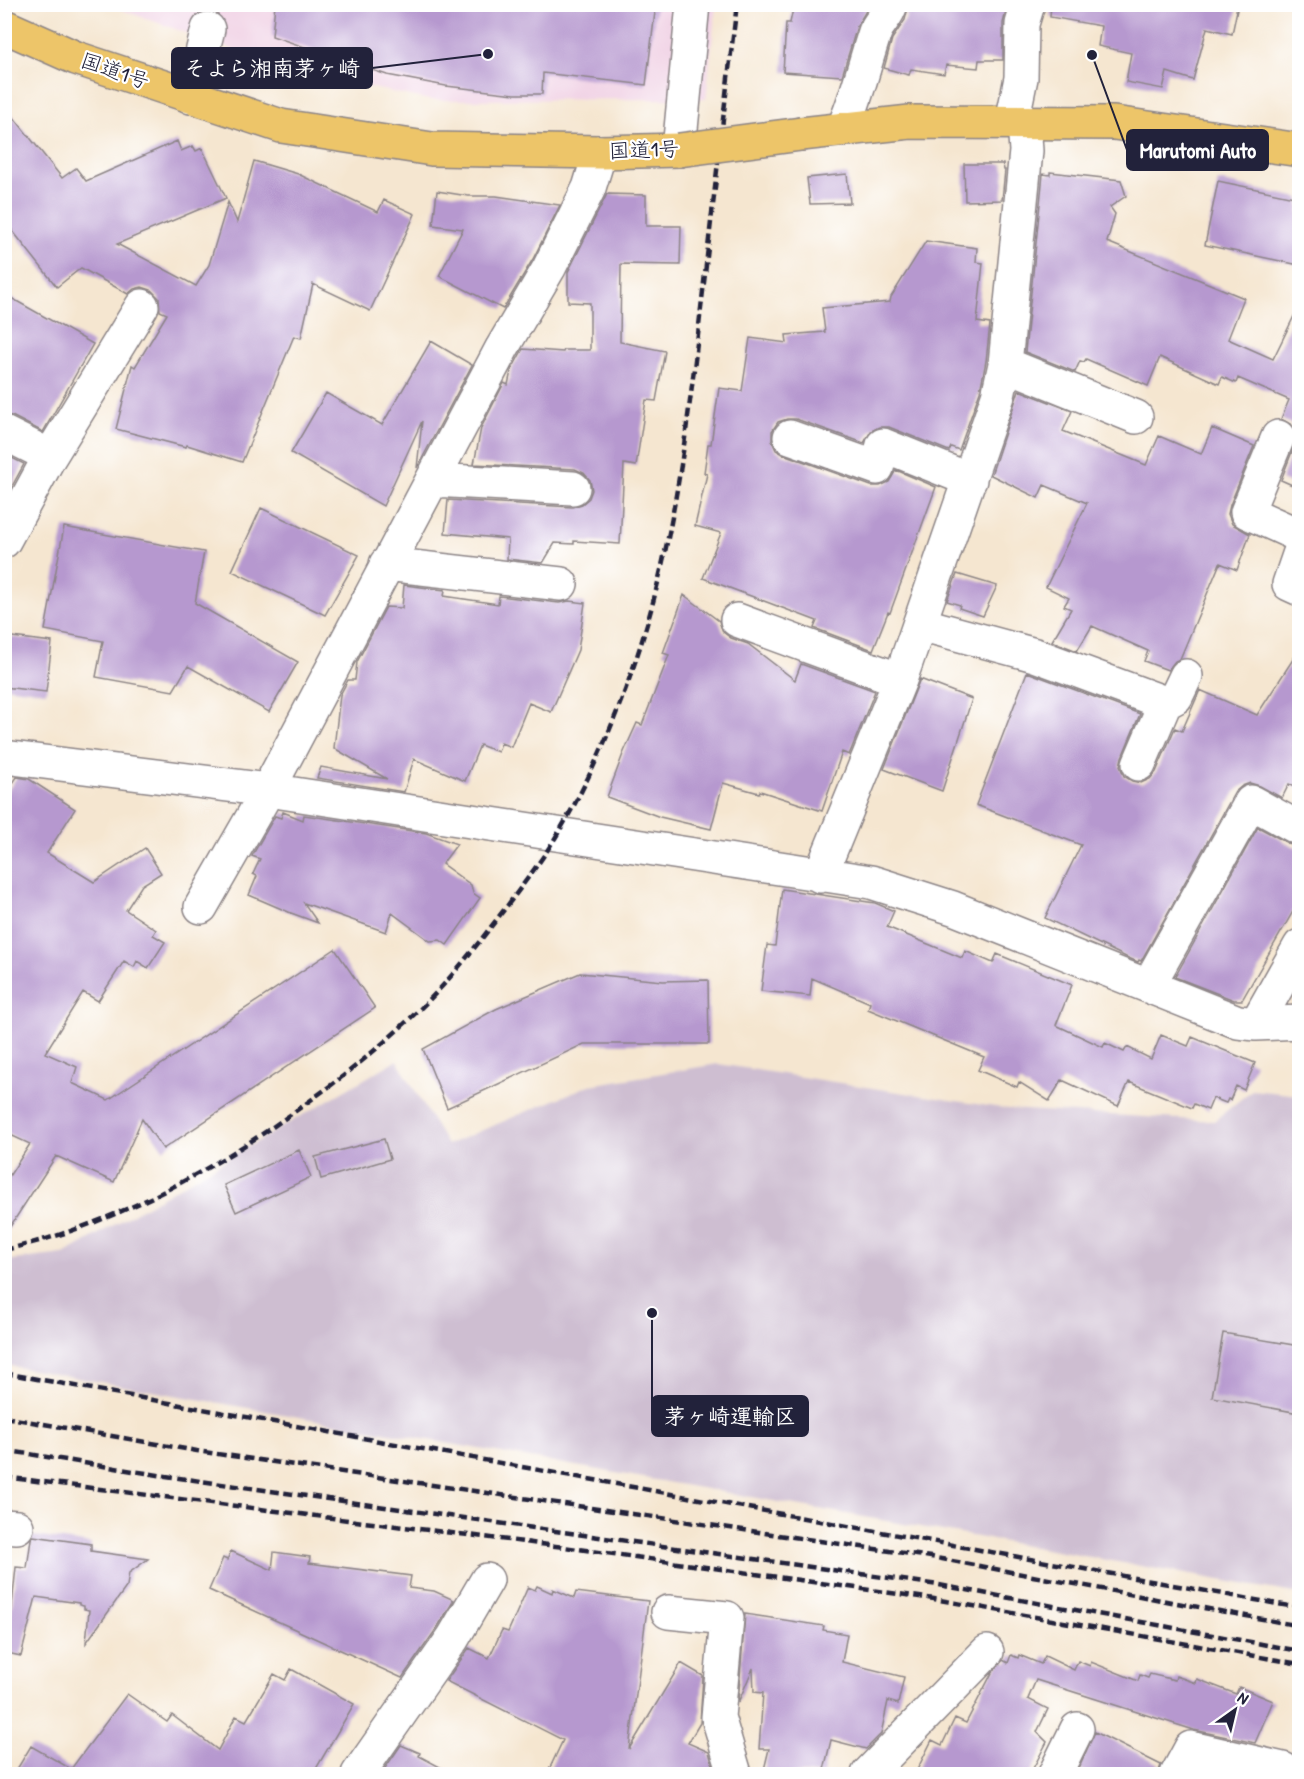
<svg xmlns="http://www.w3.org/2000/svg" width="1304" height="1779" viewBox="0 0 1304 1779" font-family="'Patrick Hand','Klee One',sans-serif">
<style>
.built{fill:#f0d0e4}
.industrial{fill:#cebed1}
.building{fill:#b698cf}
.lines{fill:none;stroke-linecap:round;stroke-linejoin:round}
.minor-casing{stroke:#8c8486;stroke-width:36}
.highway-casing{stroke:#8c8486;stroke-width:36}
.minor{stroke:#fff;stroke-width:33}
.highway{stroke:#edc569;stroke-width:33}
.rail{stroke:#22223b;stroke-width:4.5;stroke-dasharray:9 4.5;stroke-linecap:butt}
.highway-bridge-casing{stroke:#8c8486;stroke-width:36;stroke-linecap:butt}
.highway-bridge{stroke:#edc569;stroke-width:33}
.labels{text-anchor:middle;stroke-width:4.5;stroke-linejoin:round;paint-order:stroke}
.street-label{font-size:21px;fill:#22223b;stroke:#fff}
.leader{fill:none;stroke:#22223b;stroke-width:2}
.callout-dot{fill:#22223b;stroke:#fff;stroke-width:2}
.callout{fill:#22223b;stroke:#22223b;stroke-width:2}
.callout-label{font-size:22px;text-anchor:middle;font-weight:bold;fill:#fff}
</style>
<rect width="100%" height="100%" fill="#fff"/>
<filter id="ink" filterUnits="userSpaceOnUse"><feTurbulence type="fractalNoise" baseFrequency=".0167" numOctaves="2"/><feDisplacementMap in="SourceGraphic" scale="12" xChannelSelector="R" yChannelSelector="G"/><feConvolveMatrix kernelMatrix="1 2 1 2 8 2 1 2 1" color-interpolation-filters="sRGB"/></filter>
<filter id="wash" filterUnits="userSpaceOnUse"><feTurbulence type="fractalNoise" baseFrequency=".008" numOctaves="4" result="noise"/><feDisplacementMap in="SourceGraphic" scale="24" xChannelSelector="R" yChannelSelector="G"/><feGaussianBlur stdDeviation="1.35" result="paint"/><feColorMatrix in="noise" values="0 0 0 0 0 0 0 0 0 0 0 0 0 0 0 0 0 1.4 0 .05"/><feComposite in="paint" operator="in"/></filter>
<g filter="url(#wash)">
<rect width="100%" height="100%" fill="#f5e6d0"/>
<!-- built -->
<path class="built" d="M108,5H716L706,99L430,100L293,71Z"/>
<!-- industrial -->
<path class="industrial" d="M397,1060L447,1145L590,1085L718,1064L1008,1109L1214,1121L1252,1090L1299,1095V1594L5,1365L4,1261L64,1254Z"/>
<g id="blocks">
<!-- building -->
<path class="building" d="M275,4H656L646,85L543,73L542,94H515L446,86L387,75L272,36Z
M794,4H870L857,26L842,76L783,72L786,23H790Z
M909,4H1008L1003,23V60H979L978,68L946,65L944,74L911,69L909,75L884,68L892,39L905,20Z
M1051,4H1237L1236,10H1237L1232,34L1207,28L1193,80L1167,72L1163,89L1126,82L1131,53L1098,46L1101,26L1050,17Z
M4,105L62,178L76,168L86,181L177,141L181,151L193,146L196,151L202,148L226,198L117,244L196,286L209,265L228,202L237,222L254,161L298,174L378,212L384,200L415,214L370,311L313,284L301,338L294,336L242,462L187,445L186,447L116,429L132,365L135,367L167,314L160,311L159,298L151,290L142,287L134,289L128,294L81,268L57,287L4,220Z
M964,164H1003L1004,170H1005L1002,200L965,201Z
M1050,172L1121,180L1126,196L1110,207L1115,214L1107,242L1244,298L1228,339L1273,359L1299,306V488L1281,480L1295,444L1297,435L1292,425L1281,419L1289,400L1238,378L1236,383L1222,377L1219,384L1160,357L1148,386L1086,359L1084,362L1080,361L1075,372L1025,352L1043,174L1050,175Z
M847,174L850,203L810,204L807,178Z
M1218,181L1299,198V265L1205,245Z
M437,191L468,196H496L560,205L533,259L503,309L439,276L463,229L433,225Z
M607,194L646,195V226H681L680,265L621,264L620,342L665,351L656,401L646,400L636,466L624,464L620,544L574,541V544L555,543L543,563L507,559L508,539L445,533L448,500L572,507L582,504L589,498L592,490L590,480L584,473L575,469L474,464L481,428L504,383L508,385L511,371L523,349L563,352L564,350H590V303L568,302V272Z
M926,241L977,248L976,262L983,263L977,322L990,324L986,361L980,391L959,450L951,447L949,451L889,427H879L871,431L864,443L796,419H787L778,422L772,431V441L776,450L783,454L871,486H880L889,482L896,470L936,487L890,613L888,612L873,650L814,628L817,621L703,578L721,533L695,526L707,474L704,473L708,444H711L719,388L742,391L750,338L787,343L786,335L825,332L822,308L890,302L891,297Z
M4,294L93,344L43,432L12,416L4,415Z
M431,341L472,365L417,468L422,421L383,506L291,453L326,393L382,425Z
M1019,390L1072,411L1063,431L1146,465L1159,436L1201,454L1212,428L1254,446L1230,505L1228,514L1232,524L1250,534L1237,570L1220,563L1180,659L1175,661L1168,670L1144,661L1148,651L1092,626L1077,651L1052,641L1071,609L1064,606L1069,598L1046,587L1087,503L1044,485L1038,498L991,475Z
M4,454L24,464L4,501Z
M261,508L359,555L325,615L232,571Z
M64,527L204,552L195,603L298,662L269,712L188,666L173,691L96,677L103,641L45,630Z
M957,574L997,586L983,616L959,608L960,605L947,601Z
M404,585L445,590L444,596L498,604L499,596L559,603L569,601L585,603L578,650L551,712L529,703L511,747L501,743L498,752L480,745L465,781L414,759L404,792L317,778L321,767L387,779L334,748L340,695L348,680H355L357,662L386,607L402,608Z
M684,595L719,621L723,632L731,638L748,644L795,680L801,664L875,691L849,755L842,752L822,811L760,791L759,793L723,783L711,829L660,817L607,797L623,754L637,723L642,725L669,655L663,653Z
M4,636L52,642L46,692L4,687Z
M1299,650V789L1289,784L1282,798L1260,786L1250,783L1242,786L1235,792L1141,961L1139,960L1138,962L1126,957L1045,918L1081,845L976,805L1027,672L1140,714L1122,757L1120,766L1124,776L1132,781L1141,783L1150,779L1156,772L1175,728L1182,731L1200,690L1257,715Z
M920,679L972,699L942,791L884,769Z
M17,777L29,779L75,809L47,853L94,882L145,848L161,873L142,885L126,910L156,930L153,935L165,942L148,968L137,961L134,967L124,961L98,1001L83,992L45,1053L77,1067L72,1083L108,1100L335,949L375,1008L163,1149L142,1119L114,1182L56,1156L4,1236V1184L30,1144L4,1132V796Z
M283,812L303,820L304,815L426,833L457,844L442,864L471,885L473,893L480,898L447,945L440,940L430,941L392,913L386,932L304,903L318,923L291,913L249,895L257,876L253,874L260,859L252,856L275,816L281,818Z
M1258,827L1291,845L1299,848V901L1242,1000H1234L1175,977Z
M782,889L875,903L894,911L887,927L962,958L965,951L993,963L997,954L1072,985L1056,1025L1103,1047L1105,1043L1124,1052L1127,1047L1151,1059L1161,1035L1188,1046L1192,1037L1255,1063L1244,1090L1236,1086L1230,1100L1228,1099L1226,1103L1213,1098L1208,1110L1194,1104L1192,1108L1129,1082L1118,1106L1062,1080L1049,1101L1019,1082L1017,1087L978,1070L984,1057L868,1009L870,1003L812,978L810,996L761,991L767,945L775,946Z
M580,973L663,981L708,980L709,1044H584L447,1108L423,1049L496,1009Z
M384,1139L390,1159L321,1179L315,1157Z
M299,1150L311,1177L236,1212L224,1185Z
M1223,1333L1299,1346V1413L1212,1397Z
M33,1536L91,1544V1551L148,1559L129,1573L127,1586L86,1643L89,1610L84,1609V1606L79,1605V1603L36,1597L21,1656L7,1653L16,1567L27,1568L31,1539Z
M231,1551L272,1570L274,1552L310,1557L309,1563L411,1576L409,1588L434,1591L454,1600L437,1628L402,1678L209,1590L223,1558L227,1560Z
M537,1586L552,1593L553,1589L574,1598L576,1592L648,1601L629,1749L681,1663L703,1676L700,1723L688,1743L709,1752L713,1766L710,1774H547L563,1740L446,1681L469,1648L489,1658L502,1630L508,1632L528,1587L535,1590Z
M745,1614L824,1626L823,1630L847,1634L842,1662L904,1677L898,1704L888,1701L881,1734L866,1749L831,1740L823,1774H763L769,1749H759L763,1693L754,1692L753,1668L738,1703Z
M1011,1655L1018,1658L1019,1655L1041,1664L1045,1656L1074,1670L1078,1661L1090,1666L1091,1662L1138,1681L1140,1675L1148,1678L1150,1674L1175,1680L1176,1676L1196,1683L1197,1679L1236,1694L1239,1687L1273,1701L1255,1743L1194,1730L1036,1680L1028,1699L1048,1709L1037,1732L1047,1742L1030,1774H915L932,1740L942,1745L955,1718L966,1723L992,1673L1003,1660L1008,1663Z
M291,1669L354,1704L313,1774H14L31,1746L71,1769L127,1694L167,1722L172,1715L218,1750L236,1716L246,1721L274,1674L285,1680Z
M1095,1732L1161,1765L1158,1774H1090L1078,1769Z
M401,1745L420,1753L419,1756L453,1774H381Z"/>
</g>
</g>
<g filter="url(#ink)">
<use href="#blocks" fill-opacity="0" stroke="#8c8486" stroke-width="1.5"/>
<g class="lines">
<!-- minor casing -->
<g class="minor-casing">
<path id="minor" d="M191,97L208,29
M1012,122L1021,78L1022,24L1028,4
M843,129C857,98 864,65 875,32C879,22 888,16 891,4
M679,150L693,4
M1005,364L1136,417
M4,433L50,456
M790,437L877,468L883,445L970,480
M1278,437L1247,512L1300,536
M433,480L573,488
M4,541L50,456L142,306
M1300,552L1289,584L1300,589
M386,564L561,584
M737,620L900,680
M920,624L1035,655L1165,703
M4,757L268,790L871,882L953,908L1238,1022L1256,1024L1300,1022
M1139,764L1165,703L1176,697L1186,676
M820,876L900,680L998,396L1005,364L1026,151L1024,122
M201,907L268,790L502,348L549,268L589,188L600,152
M1148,986L1251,802L1300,829
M1256,1024L1300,946
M4,1526L17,1527
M668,1612L727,1618L718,1717L735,1774
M358,1774L453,1638L487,1580
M868,1774L987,1652
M1055,1774L1077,1729
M1177,1774L1191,1748L1283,1769"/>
</g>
<!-- highway casing -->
<g class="highway-casing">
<path id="highway" d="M4,26L76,58L281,126L432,149L600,152L679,150
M801,134L910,122L1114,123L1300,150"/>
</g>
<!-- minor -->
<use href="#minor" class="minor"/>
<!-- highway -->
<use href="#highway" class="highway"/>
<!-- rail -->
<path class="rail" d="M4,1250C119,1224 225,1164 319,1094C355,1068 389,1039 421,1008C453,977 480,941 507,906C524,883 542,860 557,835C593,776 624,700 644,634C675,531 688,423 700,317C712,213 724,109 737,4
M4,1373L1300,1608
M4,1417L197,1451L931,1557L1300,1626
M4,1450L158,1475L939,1585L1300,1651
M4,1477L564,1547L934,1599L1300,1664"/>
<!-- highway-bridge casing -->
<g class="highway-bridge-casing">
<path id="highway-bridge" d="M679,150L801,134"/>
</g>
<!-- highway-bridge -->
<use href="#highway-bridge" class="highway-bridge"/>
</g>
</g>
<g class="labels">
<!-- street labels -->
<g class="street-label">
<text transform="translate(115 71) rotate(19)" y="7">国道1号</text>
<text transform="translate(644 150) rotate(-2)" y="7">国道1号</text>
</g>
</g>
<!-- callouts -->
<path class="leader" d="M488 54L372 68M1092 55L1127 150M652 1313L652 1416"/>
<g class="callout-dot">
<circle cx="488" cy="54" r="6"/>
<circle cx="1092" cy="55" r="6"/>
<circle cx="652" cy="1313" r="6"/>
</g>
<g class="callout">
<rect x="172" y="48" width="200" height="40" rx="6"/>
<rect x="1127" y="130" width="141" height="40" rx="6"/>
<rect x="652" y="1396" width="156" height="40" rx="6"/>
</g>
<g class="callout-label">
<text x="272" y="76">そよら湘南茅ヶ崎</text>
<text x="1198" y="158">Marutomi Auto</text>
<text x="730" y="1424">茅ヶ崎運輸区</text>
</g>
<!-- margin -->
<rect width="1304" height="1779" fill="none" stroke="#fff" stroke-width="24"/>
<!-- north arrow -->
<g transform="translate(1235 1710) rotate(34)" stroke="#ffffff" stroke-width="4.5" paint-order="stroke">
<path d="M0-4.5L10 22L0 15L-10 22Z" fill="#22223b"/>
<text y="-9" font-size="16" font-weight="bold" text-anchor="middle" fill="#22223b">N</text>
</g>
</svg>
